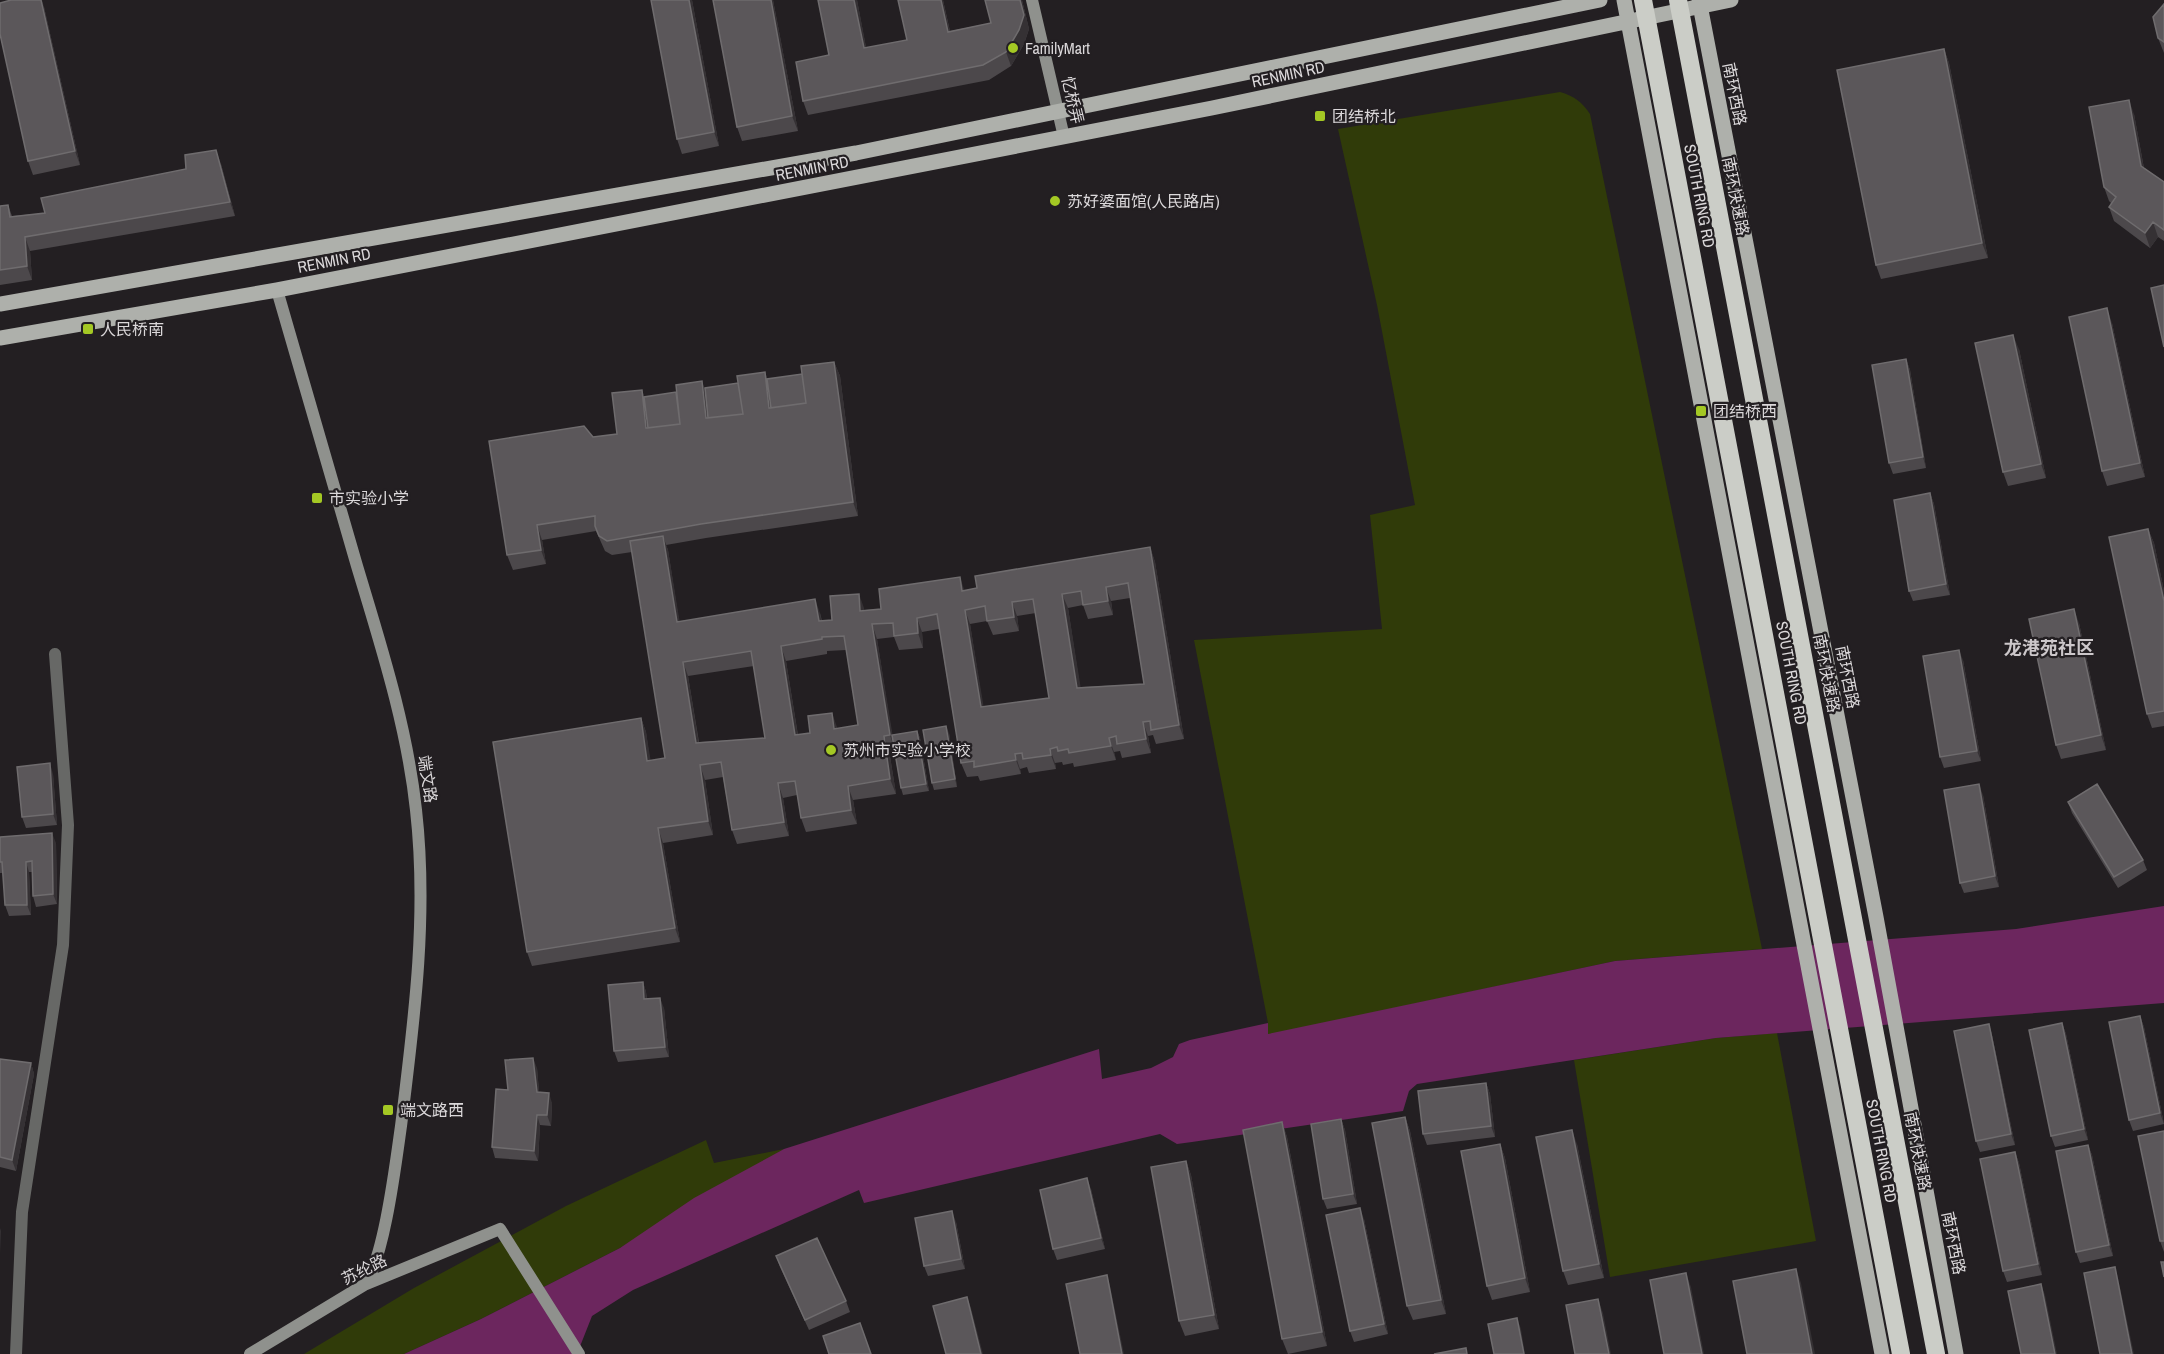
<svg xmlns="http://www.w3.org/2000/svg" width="2164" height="1354" viewBox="0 0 2164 1354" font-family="'Archivo Narrow','Noto Sans SC',sans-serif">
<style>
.green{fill:#303b09}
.water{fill:#6c265e}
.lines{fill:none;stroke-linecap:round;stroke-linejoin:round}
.street{stroke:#676866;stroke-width:12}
.secondary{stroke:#8f918d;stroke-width:12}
.primary{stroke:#aeb0ab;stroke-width:15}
.highway-bridge{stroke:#cbcdc7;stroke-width:18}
.wall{fill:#4c484b;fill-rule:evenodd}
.shaded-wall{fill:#353134}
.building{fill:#5b575a;stroke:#6f6c6e;stroke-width:1.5;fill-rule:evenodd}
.poi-dot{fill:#a4c824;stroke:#231f22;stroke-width:2}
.labels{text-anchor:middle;stroke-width:4.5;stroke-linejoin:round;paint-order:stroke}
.poi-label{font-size:16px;fill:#dbd8da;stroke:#231f22;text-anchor:start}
.street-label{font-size:16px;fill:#dbd8da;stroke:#231f22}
.neighbourhood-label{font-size:18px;font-weight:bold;fill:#ccc7ca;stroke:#231f22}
</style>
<rect width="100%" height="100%" fill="#231f22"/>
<!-- green -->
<path class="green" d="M1560,92C1574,96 1582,102 1590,114L1762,949L1615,961L1268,1035V1023L1194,640L1382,629L1370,515L1415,505L1377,305L1338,129Z
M1777,1033L1816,1241L1610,1277L1574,1060L1716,1038Z
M706,1140L714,1163L784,1149L620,1248L481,1319L404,1354H304L414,1288L566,1206Z"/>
<!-- water -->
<path class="water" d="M2164,906V1003L1716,1038L1417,1084L1409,1091L1403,1111L1192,1142L1177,1144L1160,1134L864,1203L859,1190L633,1290L592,1316L577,1354H404L481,1319L620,1248L694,1198L784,1149L1099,1049L1102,1079L1151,1068L1173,1057L1179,1044L1190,1040L1268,1023V1034L1615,961L2016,929Z"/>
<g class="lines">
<!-- street -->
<path class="street" d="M16,1354L22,1212L63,945L68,825L55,654"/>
<!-- secondary -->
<path class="secondary" d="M1032,0L1064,137
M277,290C303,382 330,474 357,566C381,646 407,726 416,810C428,916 414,1021 401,1126C396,1161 384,1261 364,1285
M250,1354L364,1285L500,1229L579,1354"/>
<!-- primary -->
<path class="primary" d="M1624,0L1882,1354
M1699,0L1876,917L1956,1354
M0,304L856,153L1600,0
M0,338L277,290L1212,108L1731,0"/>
<!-- highway-bridge -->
<path class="highway-bridge" d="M1643,0L1901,1354
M1678,0L1936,1354"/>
</g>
<!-- wall -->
<path class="wall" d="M651,0H692L719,146L682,154L677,139Z
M713,0H773L798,131L742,141L737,127Z
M857,0L866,48L907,40L943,0L950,31L991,23L985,0H1022L1029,29L1024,44L1011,66L989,80L808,115L803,101L829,55Z
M2164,4V53L2158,38Z
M44,7L80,165L33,175L28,161Z
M1944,49L1949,63L1988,258L1881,279L1876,265Z
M2134,114L2144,168L2164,182V241L2158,237L2150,248L2114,221L2109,207L2111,203L2109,201L2104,187Z
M221,164L235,216L30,251L32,280L0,285V206L8,205L12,216L45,213Z
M2112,323L2145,477L2107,486L2102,471Z
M2019,349L2046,478L2008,486L2003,472Z
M1906,359L1910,370L1926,468L1893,474L1889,463Z
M834,362L840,376L858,516L706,538L666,545L668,550L679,621L820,613L822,621L832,620L864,608V610L881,609L977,588L1150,547L1155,562L1184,739L1156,744L1153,735L1148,736L1151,753L1122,758L1120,751L1114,752L1116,760L1074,767L1073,763L1063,765L1062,762L1055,763L1056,769L1029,773L1027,767L1020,769L1021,774L980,781L978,776L967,777L961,763L939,629L922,632L923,648L899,650L894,637L877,639L892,735L917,731L920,738L929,791L903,795L901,788L894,750H889L896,794L853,800L857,824L806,832L801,818L797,795L783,798L789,836L737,844L732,830L723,777L705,780L713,835L663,843L680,942L532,966L527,952L641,718L646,732L650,761L665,758L632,552L612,555L605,551L596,531L542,540L546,564L513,570L507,555L593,437L617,434L642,390L644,397L705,388L738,383L765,372L767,379L802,374ZM1130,598L1144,684L1080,687L1068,608L1083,605L1088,619L1113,615L1111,601ZM1036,613L1049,698L983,707L970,624L987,621L993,635L1019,631L1017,616ZM846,650L858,725L798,735L786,661L827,654V651ZM754,666L765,738L699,742L688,676Z
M1930,493L1934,504L1950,595L1913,601L1909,591Z
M2148,529L2154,543L2164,591V726L2152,728L2147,714Z
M2079,623L2106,750L2061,759L2056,745Z
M1963,660L1981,761L1944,768L1940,757Z
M949,733L957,787L934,790L932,783Z
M53,774L57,825L26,828L22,817Z
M1983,795L1999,887L1964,893L1960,883Z
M2068,802L2143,860L2147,870L2118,888L2072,813Z
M0,837L56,843L57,904L36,907L33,896L32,872H29L31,915L9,916L5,905L3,873H0Z
M643,982L646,992L647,999L664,1008L669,1057L618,1062L614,1051Z
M2140,1016L2144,1027L2164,1124L2133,1131L2129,1120Z
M2062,1023L2066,1034L2088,1140L2055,1147L2051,1136Z
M1989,1024L1992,1035L2015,1145L1980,1152L1976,1141Z
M0,1059L31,1063L34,1074L16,1171L0,1167Z
M537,1068L539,1092L552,1103L551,1126L540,1125L538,1161L495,1158L492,1147L508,1090Z
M1486,1083L1490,1094L1495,1137L1427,1145L1423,1134Z
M1405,1117L1410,1131L1446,1314L1413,1320L1407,1306Z
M1341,1119L1345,1130L1357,1204L1327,1209L1323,1199Z
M1282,1122L1287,1137L1327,1346L1288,1354L1282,1339Z
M2164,1131V1252L2160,1241Z
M1500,1144L1505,1158L1530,1292L1492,1300L1487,1286Z
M1577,1144L1604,1278L1568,1285L1563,1271Z
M2088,1145L2092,1155L2113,1256L2080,1263L2076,1252Z
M2015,1152L2019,1163L2042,1275L2007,1282L2003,1271Z
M1186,1161L1191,1175L1219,1329L1185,1336L1179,1321Z
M1091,1189L1105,1249L1057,1260L1053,1249Z
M1364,1219L1388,1334L1354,1342L1350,1331Z
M956,1222L965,1269L928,1276L924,1266Z
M776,1256L846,1301L850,1312L809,1330L780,1267Z"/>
<!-- shaded-wall -->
<path class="shaded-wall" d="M41,0H42L44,7L80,165L75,151Z
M689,0H692L719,146L714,132Z
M771,0H773L798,131L792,116Z
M854,0H857L869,62L864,48Z
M941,0H943L953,46L948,32Z
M1020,0H1022L1029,29L1024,44L1011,66L1006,52Z
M1944,49L1949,63L1988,258L1982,243Z
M2129,100L2134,114L2146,180L2141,166Z
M216,150L221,164L235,216L230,202Z
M2153,222L2158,237L2150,248L2145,233Z
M25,237L30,251L32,280L27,266Z
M2107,308L2112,323L2145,477L2140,463Z
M2013,335L2019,349L2046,478L2041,464Z
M1906,359L1910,370L1926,468L1923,457Z
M834,362L840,376L858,516L853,502Z
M765,372L770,386L772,415L769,408Z
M702,381L707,396L711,425L706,418Z
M642,390L647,404L649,435L646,428Z
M1930,493L1934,504L1950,595L1946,584Z
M537,525L542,540L546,564L541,550Z
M2148,529L2154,543L2164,591V601Z
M663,536L668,550L682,636L677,622Z
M1150,547L1155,562L1184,739L1179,725Z
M960,577L965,592L962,591Z
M1106,587L1111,601L1113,615L1108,601Z
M859,594L864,608L865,625L860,611Z
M1062,594L1068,608L1083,702L1077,688Z
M815,599L820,613L824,635L819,621Z
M1012,602L1017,616L1019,631L1014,617Z
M2074,609L2079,623L2106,750L2101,735Z
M965,610L970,624L986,721L981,707Z
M917,618L922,632L923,648L918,633Z
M872,624L877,639L895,750L890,735Z
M781,646L786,661L800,749L795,735Z
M1959,650L1963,660L1981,761L1977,751Z
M683,662L688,676L701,757L696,743Z
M832,713L837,727L839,743L834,729Z
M641,718L646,732L653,775L647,761Z
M1143,722L1148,736L1151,753L1146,739Z
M946,726L949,733L957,787L955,779Z
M917,731L920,738L929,791L926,784Z
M884,736L889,750L896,794L890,779Z
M1109,738L1114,752L1116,760L1111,746Z
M1050,749L1055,763L1056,769L1051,755Z
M1015,754L1020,769L1021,774L1016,760Z
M50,763L53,774L57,825L53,814Z
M700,765L705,780L713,835L708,821Z
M778,783L783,798L789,836L784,822Z
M1979,784L1983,795L1999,887L1995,876Z
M848,786L853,800L857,824L851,810Z
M658,828L663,843L680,942L675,928Z
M52,833L56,843L57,904L53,894Z
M26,862L29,872L31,915L27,905Z
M643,982L646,992L648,1010L644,999Z
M660,998L664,1008L669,1057L665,1047Z
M2140,1016L2144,1027L2164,1124L2160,1113Z
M2062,1023L2066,1034L2088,1140L2084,1129Z
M1989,1024L1992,1035L2015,1145L2011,1134Z
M533,1058L537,1068L540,1102L537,1092Z
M31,1063L34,1074L16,1171L12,1160Z
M1486,1083L1490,1094L1495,1137L1491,1126Z
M549,1093L552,1103L551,1126L547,1115Z
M537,1115L540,1125L538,1161L534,1151Z
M1405,1117L1410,1131L1446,1314L1441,1300Z
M1341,1119L1345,1130L1357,1204L1353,1194Z
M1282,1122L1287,1137L1327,1346L1322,1332Z
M1572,1130L1577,1144L1604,1278L1599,1264Z
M1500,1144L1505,1158L1530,1292L1525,1278Z
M2088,1145L2092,1155L2113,1256L2109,1245Z
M2015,1152L2019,1163L2042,1275L2038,1264Z
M1186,1161L1191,1175L1219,1329L1214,1315Z
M1087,1178L1091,1189L1105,1249L1101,1238Z
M1360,1208L1364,1219L1388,1334L1384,1324Z
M952,1211L956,1222L965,1269L961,1259Z
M0,1228L1,1231L0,1254Z
M2115,1267L2118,1278L2134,1354H2132Z
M1796,1269L1801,1283L1815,1354H1812Z
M1686,1273L1691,1287L1704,1354H1702Z
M1107,1275L1110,1286L1124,1354H1122Z
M2041,1284L2045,1295L2057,1354H2055Z
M967,1297L971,1308L983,1354H981Z
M1598,1299L1603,1313L1611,1354H1609Z
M1517,1318L1521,1329L1525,1354H1524Z"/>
<!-- building -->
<path class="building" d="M11,0H41L75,151L28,161L0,34V3Z
M651,0H689L714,132L677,139Z
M713,0H771L792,116L737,127Z
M818,0H854L864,48L907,40L898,0H941L948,32L991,23L985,0H1020L1024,15L1019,30L1006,52L983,65L803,101L796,62L829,55Z
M2164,4V42L2158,38L2153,17Z
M1944,49L1982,243L1876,265L1837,70Z
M2129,100L2141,166L2164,182V230L2153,222L2145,233L2109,207L2116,197L2104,187L2089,107Z
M216,150L230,202L25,237L27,266L0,270V206L8,205L10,217L45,213L41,198L186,169L185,155Z
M2164,285V347L2151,288Z
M2107,308L2140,463L2102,471L2069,317Z
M2013,335L2041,464L2003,472L1975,343Z
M1906,359L1923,457L1889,463L1872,365Z
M834,362L853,502L701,524L607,541L599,536L595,526V516L537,525L541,550L507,555L489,441L584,426L593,437L617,434L612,393L642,390L646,428L680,424L676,385L702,381L706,418L743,414L737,376L765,372L769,408L806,403L801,366Z
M802,374L806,403L771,408L767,379Z
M738,383L743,414L708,418L705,388Z
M676,392L680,424L648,428L644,397Z
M1930,493L1946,584L1909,591L1894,500Z
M2148,529L2164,601V711L2147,714L2109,537Z
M663,536L677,622L815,599L819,621L832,620L830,596L859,594L860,611L881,609L879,589L960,577L962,591L977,588L975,576L1150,547L1179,725L1151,730L1150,721L1143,722L1146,739L1117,744L1116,736L1109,738L1111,746L1069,753L1068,749L1058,751L1057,747L1050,749L1051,755L1023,759L1022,753L1015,754L1016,760L974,767V761L961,763L937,614L917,618L918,633L894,636L893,623L872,624L890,735L884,736L890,779L848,786L851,810L801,818L795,781L778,783L784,822L732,830L721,762L700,765L708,821L658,828L675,928L527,952L493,742L641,718L647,761L665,758L630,541ZM1128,583L1144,684L1077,688L1062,594L1081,591L1083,605L1108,601L1106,587ZM1033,599L1049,698L981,707L965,610L985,606L987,621L1014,617L1012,602ZM844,636L858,725L834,729L832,713L808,716L810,733L795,735L781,646L822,639V637ZM751,651L765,738L696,743L683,662Z
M2074,609L2101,735L2056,745L2029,619Z
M1959,650L1977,751L1940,757L1923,656Z
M946,726L955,779L932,783L923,730Z
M917,731L926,784L901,788L892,735Z
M50,763L53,814L22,817L17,767Z
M1979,784L1995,876L1960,883L1944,790Z
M2097,784L2143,860L2114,877L2068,802Z
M52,833L53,894L33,896L32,861L26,862L27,905H5L2,862H0V837Z
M643,982L644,999L660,998L665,1047L614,1051L608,985Z
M2140,1016L2160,1113L2129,1120L2109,1022Z
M2062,1023L2084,1129L2051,1136L2029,1030Z
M1989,1024L2011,1134L1976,1141L1954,1031Z
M533,1058L537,1092L549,1093L547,1115H537L534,1151L492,1147L496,1089L508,1090L505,1060Z
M0,1059L31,1063L12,1160L0,1157Z
M1486,1083L1491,1126L1423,1134L1418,1091Z
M1405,1117L1441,1300L1407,1306L1372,1123Z
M1341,1119L1353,1194L1323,1199L1311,1124Z
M1282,1122L1322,1332L1282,1339L1243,1130Z
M1572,1130L1599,1264L1563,1271L1536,1137Z
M2164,1131V1241H2160L2138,1136Z
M1500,1144L1525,1278L1487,1286L1461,1151Z
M2088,1145L2109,1245L2076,1252L2056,1151Z
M2015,1152L2038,1264L2003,1271L1980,1159Z
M1186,1161L1214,1315L1179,1321L1151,1167Z
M1087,1178L1101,1238L1053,1249L1040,1190Z
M1360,1208L1384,1324L1350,1331L1326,1215Z
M952,1211L961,1259L924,1266L915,1218Z
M817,1238L846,1301L805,1320L776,1256Z
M2161,1262H2164V1277Z
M2115,1267L2132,1354H2100L2084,1273Z
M1796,1269L1812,1354H1747L1733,1281Z
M1686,1273L1702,1354H1664L1650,1280Z
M1107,1275L1122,1354H1080L1066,1284Z
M2041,1284L2055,1354H2021L2008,1291Z
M967,1297L981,1354H946L933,1306Z
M1598,1299L1609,1354H1575L1566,1305Z
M1517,1318L1524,1354H1494L1488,1324Z
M860,1323L871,1354H829L823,1336Z
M1466,1348L1467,1354H1434Z"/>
<!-- markers -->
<g class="poi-dot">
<circle cx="1013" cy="48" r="6"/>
<rect x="1314" y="110" width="12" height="12" rx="3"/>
<circle cx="1055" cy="201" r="6"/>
<rect x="82" y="323" width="12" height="12" rx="3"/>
<rect x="1695" y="405" width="12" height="12" rx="3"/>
<rect x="311" y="492" width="12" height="12" rx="3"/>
<circle cx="831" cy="750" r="6"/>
<rect x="382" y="1104" width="12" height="12" rx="3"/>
</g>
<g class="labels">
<!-- poi labels -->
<g class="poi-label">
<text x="1025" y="54">FamilyMart</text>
<text x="1332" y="122">团结桥北</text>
<text x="1067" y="207">苏好婆面馆(人民路店)</text>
<text x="100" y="335">人民桥南</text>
<text x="1713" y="417">团结桥西</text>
<text x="329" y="504">市实验小学</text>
<text x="843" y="756">苏州市实验小学校</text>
<text x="400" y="1116">端文路西</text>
</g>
<!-- street labels -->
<g class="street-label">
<text transform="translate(1288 74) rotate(-12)" y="6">RENMIN RD</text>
<text transform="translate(1735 94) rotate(79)" y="6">南环西路</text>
<text transform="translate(1073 100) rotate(77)" y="6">忆桥弄</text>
<text transform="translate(812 168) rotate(-11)" y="6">RENMIN RD</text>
<text transform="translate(1700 196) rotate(79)" y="6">SOUTH RING RD</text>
<text transform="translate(1736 196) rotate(79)" y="6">南环快速路</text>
<text transform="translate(334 260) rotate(-11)" y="6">RENMIN RD</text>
<text transform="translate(1792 673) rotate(79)" y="6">SOUTH RING RD</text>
<text transform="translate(1827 673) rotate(79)" y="6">南环快速路</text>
<text transform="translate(1848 677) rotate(79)" y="6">南环西路</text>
<text transform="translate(428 779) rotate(81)" y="6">端文路</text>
<text transform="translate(1882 1151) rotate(79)" y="6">SOUTH RING RD</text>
<text transform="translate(1918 1151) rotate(79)" y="6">南环快速路</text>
<text transform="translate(1954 1243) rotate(79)" y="6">南环西路</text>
<text transform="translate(364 1269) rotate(-26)" y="6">苏纶路</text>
</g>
<!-- neighbourhood labels -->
<g class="neighbourhood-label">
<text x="2049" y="654">龙港苑社区</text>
</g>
</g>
</svg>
